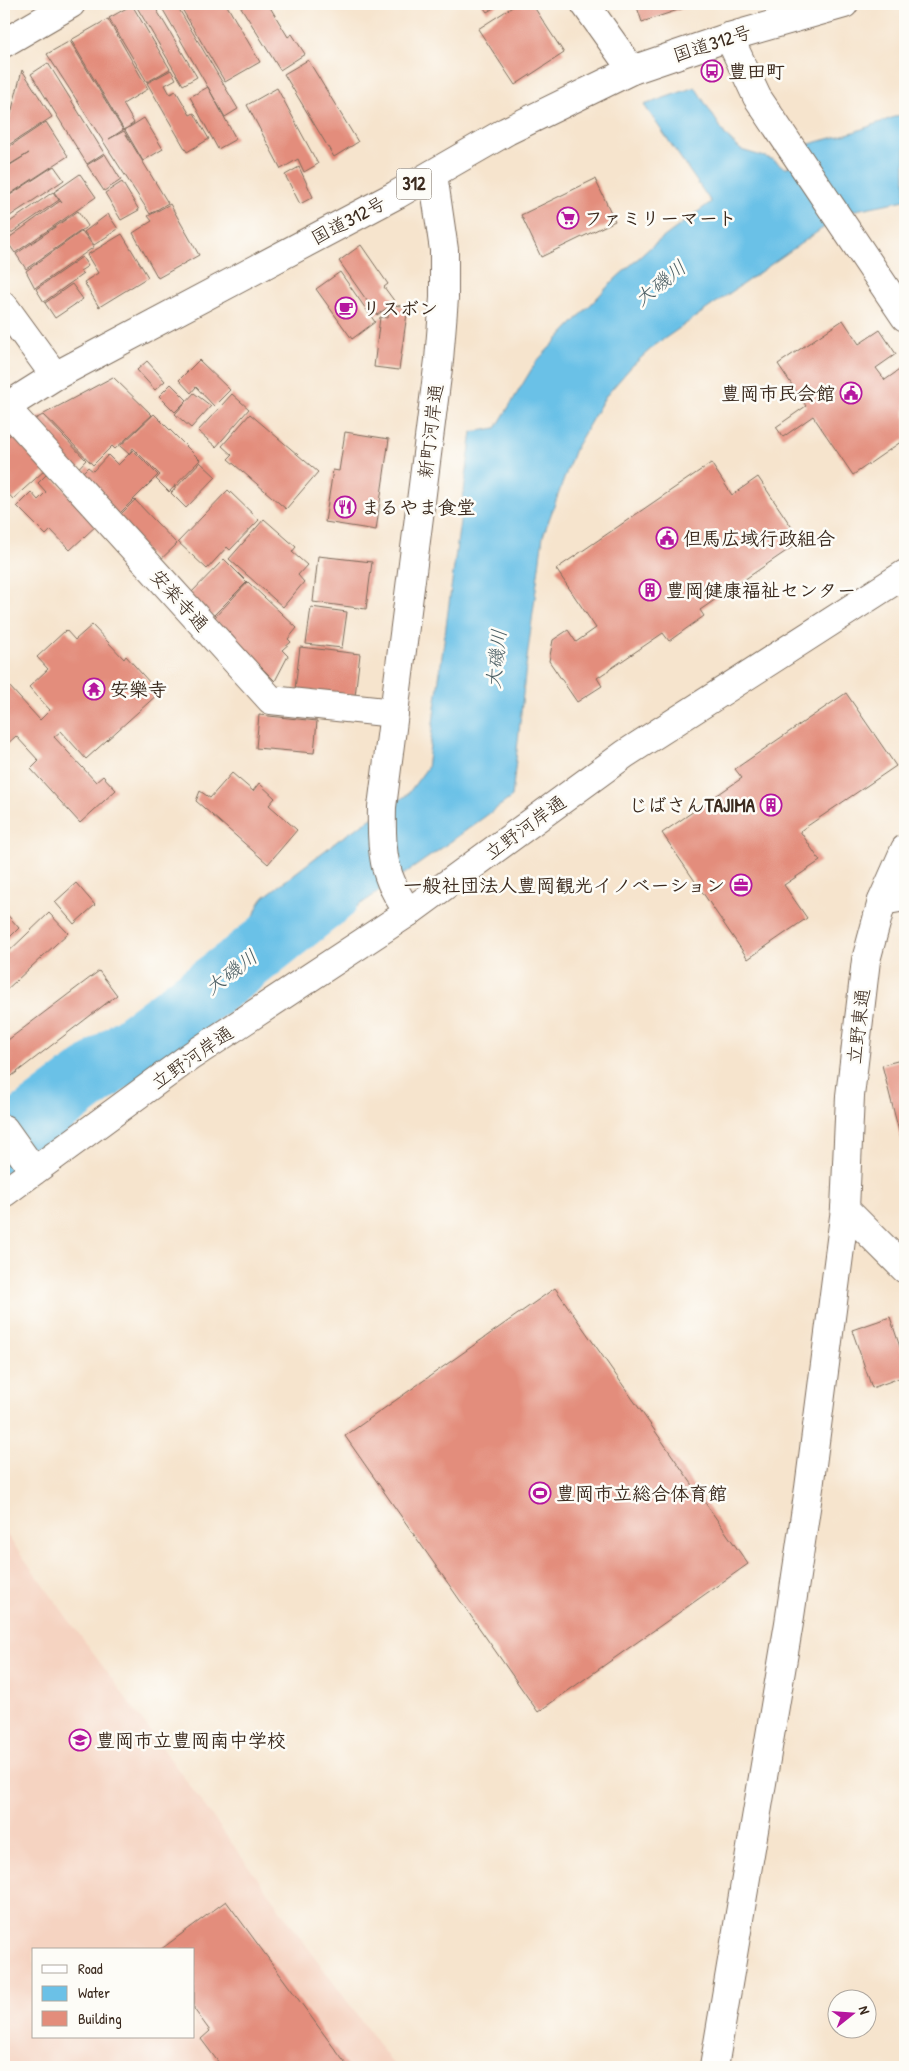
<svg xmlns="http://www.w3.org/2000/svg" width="909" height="2071" viewBox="0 0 909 2071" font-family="'Patrick Hand','Klee One',sans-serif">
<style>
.built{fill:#f5d3c1;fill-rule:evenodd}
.water{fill:#6bc1e7;stroke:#537682}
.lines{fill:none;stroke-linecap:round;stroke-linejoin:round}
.river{stroke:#6bc1e7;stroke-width:61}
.building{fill:#e38d7b}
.minor-casing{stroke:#7c6b5b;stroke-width:30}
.tertiary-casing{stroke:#7c6b5b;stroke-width:30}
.trunk-casing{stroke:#7c6b5b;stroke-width:30}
.minor{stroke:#fff;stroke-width:28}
.tertiary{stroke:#fff;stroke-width:28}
.trunk{stroke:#fff;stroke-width:28}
.labels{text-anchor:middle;stroke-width:5;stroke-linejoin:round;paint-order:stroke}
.shield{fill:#fdfcf7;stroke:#75695f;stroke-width:1}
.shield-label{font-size:18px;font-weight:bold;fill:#3b2a1e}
.street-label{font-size:19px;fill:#3b2a1e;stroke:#fdfcf7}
.poi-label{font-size:19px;font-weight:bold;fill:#3b2a1e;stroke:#fdfcf7;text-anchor:start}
.water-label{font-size:20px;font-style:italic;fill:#4c5f64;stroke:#fdfcf7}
</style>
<rect width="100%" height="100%" fill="#fdfcf7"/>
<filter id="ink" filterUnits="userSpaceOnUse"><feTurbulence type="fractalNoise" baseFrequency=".02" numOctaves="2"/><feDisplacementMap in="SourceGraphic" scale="10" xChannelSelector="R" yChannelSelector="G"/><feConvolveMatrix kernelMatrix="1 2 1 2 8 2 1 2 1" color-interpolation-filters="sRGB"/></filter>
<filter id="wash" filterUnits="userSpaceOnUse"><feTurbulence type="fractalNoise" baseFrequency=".0096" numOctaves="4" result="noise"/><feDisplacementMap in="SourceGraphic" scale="20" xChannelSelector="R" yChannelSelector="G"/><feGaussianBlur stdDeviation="1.12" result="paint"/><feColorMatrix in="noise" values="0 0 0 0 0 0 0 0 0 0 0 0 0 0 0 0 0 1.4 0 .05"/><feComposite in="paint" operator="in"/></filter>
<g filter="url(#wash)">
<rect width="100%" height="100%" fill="#f6e4cd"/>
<!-- built -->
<path class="built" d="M4,1531L395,2067H4ZM34,1950H194V2037H34Z"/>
<!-- water -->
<path class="water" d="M695,87L726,136L741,150L772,159L785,168L793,164L802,146L854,132L905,113V200L846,212L654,346L631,367L605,397L575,449L543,536L526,666L512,797L439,850L274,964L252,935C253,920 254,909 264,897L340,839L407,795L427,768L472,432L496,428L536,362L614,280L652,246L711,202L644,105Z"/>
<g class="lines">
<!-- river -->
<path class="river" d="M4,1142L236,969L329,895"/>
</g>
<g id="blocks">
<!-- building -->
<path class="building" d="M135,4H153L197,77L183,85Z
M169,4H176L238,109L225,117L162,8Z
M179,4H226L260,62L225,82Z
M239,4H268L288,37L292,34L305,54L280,70Z
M481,4H500L487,12Z
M517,4H532L564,53L515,85L478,29Z
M636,4H696L642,22Z
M132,5L170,69L147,82L109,18Z
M108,19L148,89L123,104L134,123L124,130L71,40Z
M70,41L123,130L109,139L124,131L168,203L150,214L47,54Z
M308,60L358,142L334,157L284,74Z
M48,63L104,153L87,164L31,74Z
M22,70L52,117L4,148V141Z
M171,70L176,79L165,85L170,94L176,91L190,115L194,113L209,139L187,152L147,83Z
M208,87L236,139L218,149L190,97Z
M277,88L318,164L304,172L298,159L281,169L247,105Z
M144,118L163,149L143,161L125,130Z
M46,122L68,156L4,198V169L29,153L4,168V150Z
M105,154L121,180L104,191L87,165Z
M54,166L64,180L4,220V199Z
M299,167L313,197L300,204L285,175Z
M80,174L96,197L15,253L6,240L60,201L62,203L54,192Z
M595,179L615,221L541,257L521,215Z
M122,182L139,210L121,220L105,193Z
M53,192L59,200L7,236L4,231V226Z
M170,204L199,255L158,278L133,233L152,221L148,216Z
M78,211L88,226L26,269L16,254Z
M108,214L118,229L94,245L84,232Z
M82,231L94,247L35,288L26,271Z
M122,234L148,277L99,307L84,282L98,273L87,255Z
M361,245L388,284L384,287L395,302L377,315L339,261Z
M82,257L88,266L80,271L83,274L44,302L36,289Z
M340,272L375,322L352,339L316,289Z
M72,284L83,299L55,318L45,303Z
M393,305L408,307L399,370L374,367L380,317L388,318L389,310H392Z
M843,320L859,344L880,330L896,354L876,368L885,380L905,366V439L853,475L813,416L783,437L776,427L806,406L778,364Z
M199,360L230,390L214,406L196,387L191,393L179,380Z
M147,361L165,381L155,390L137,370Z
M113,377L152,415L115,449L112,446L93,465L44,414Z
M171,384L187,400L175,412L159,396Z
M194,393L211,406L191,428L175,414Z
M232,394L249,409L216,447L198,431Z
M154,414L200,460L169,492L156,479L160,475L133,448L129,454L120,446Z
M250,414L318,472L286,509L228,459L232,455L222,446Z
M43,415L86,460L72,475L27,423Z
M345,432L389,439L376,530L325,522L333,470L339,471Z
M11,434L45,470L13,499L4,489V440Z
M133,450L158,475L115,518L75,480L88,467L93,471L108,455L118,465Z
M200,462L216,477L186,508L171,493Z
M711,463L732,495L758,477L801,541L700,610L704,616L669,641L663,633L597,678L602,686L577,702L549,661L553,640L568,630L576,642L596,628L556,569Z
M48,473L98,524L70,550L51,530L46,535L17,506L31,492L38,500L46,492L38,483Z
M228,490L259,520L230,550L227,547L207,569L178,542Z
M135,500L177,544L157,563L115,520Z
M264,519L296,547L292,552L307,565L298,575L304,582L283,607L229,559Z
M318,556L372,562L366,609L313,602Z
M224,559L247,582L212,617L189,595Z
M248,582L297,628L288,639L291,642L282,650L288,656L275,681L213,619Z
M311,607L347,612L342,648L306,644Z
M92,625L124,659L126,656L159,693L86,759L61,731L54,737L96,782L103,776L116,790L80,823L31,769L39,761L16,736L4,747V690L9,686L40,720L50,710L29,687L48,669L37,657L66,630L75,640Z
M300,647L360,654L355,696L295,689Z
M846,693L896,766L800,831L820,861L784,885L807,918L748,959L662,833L742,778L735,769Z
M259,715L317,721L314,753L256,748Z
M232,773L253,791L259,783L275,798L269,805L297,830L268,864L196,801L200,791L210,798Z
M76,883L95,905L74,924L55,902Z
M4,911L19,928L4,943Z
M49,913L68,933L4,992V956Z
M99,971L117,995L4,1082V1043Z
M905,1059V1142L902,1143L882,1065Z
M555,1288L748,1564L538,1712L345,1436Z
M890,1317L905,1362V1376L872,1388L852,1330Z
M226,1901L348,2067H222L201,2039L210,2031L194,2009V1950H160Z"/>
</g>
</g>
<g filter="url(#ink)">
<use href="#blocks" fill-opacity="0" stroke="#7c6b5b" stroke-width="1"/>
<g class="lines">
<!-- minor casing -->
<g class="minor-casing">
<path id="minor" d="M585,4L632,70
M729,37L757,97L905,317
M4,306L55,376
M5,407L271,700L394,713
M882,901L905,897
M4,1129L34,1171
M4,1193L191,1056L409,912L625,754L905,574
M714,2067L789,1623L809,1488L845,1209"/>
</g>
<!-- tertiary casing -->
<g class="tertiary-casing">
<path id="tertiary" d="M4,43L71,4
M905,849L882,901L866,960L850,1096L845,1209L905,1269
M409,912C382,878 381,849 382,807L439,360L444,298V250L433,174"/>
</g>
<!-- trunk casing -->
<g class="trunk-casing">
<path id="trunk" d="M4,408L55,376L396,195L507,131L632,70L729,37L844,4"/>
</g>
<!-- minor -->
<use href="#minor" class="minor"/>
<!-- tertiary -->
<use href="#tertiary" class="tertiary"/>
<!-- trunk -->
<use href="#trunk" class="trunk"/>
</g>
</g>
<!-- icons -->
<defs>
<g id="bus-ring" transform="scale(1.125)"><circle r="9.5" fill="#fdfcf7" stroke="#b5179e" stroke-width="1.5"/><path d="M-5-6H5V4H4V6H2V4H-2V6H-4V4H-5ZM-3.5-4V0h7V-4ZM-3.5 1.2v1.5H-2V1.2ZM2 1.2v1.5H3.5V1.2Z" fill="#b5179e"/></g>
<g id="supermarket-ring" transform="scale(1.125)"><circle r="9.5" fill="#fdfcf7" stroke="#b5179e" stroke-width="1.5"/><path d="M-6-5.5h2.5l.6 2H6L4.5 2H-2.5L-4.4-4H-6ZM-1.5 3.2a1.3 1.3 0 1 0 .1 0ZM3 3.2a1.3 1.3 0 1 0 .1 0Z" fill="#b5179e"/></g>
<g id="cafe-ring" transform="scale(1.125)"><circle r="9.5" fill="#fdfcf7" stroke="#b5179e" stroke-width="1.5"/><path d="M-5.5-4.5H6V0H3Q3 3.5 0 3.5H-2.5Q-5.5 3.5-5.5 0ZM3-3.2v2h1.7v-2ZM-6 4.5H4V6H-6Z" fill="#b5179e"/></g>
<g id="civic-ring" transform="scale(1.125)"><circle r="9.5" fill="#fdfcf7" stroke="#b5179e" stroke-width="1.5"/><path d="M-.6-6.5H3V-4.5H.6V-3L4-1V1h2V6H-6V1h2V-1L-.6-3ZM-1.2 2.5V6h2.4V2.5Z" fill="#b5179e"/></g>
<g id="restaurant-ring" transform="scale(1.125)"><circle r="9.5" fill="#fdfcf7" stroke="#b5179e" stroke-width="1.5"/><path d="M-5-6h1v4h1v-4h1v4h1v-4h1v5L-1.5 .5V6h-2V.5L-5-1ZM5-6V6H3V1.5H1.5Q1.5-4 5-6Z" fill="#b5179e"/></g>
<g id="building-ring" transform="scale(1.125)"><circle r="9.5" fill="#fdfcf7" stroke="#b5179e" stroke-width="1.5"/><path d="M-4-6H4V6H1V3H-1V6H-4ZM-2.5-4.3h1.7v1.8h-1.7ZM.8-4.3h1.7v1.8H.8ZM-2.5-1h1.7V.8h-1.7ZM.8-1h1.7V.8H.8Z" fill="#b5179e"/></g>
<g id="temple-ring" transform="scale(1.125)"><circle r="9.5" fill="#fdfcf7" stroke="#b5179e" stroke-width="1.5"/><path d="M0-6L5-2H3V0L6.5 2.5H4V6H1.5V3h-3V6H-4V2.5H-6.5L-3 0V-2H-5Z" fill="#b5179e"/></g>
<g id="office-ring" transform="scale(1.125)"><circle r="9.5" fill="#fdfcf7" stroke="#b5179e" stroke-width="1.5"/><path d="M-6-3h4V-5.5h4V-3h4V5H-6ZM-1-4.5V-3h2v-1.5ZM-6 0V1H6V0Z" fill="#b5179e"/></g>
<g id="stadium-ring" transform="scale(1.125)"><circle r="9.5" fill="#fdfcf7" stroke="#b5179e" stroke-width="1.5"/><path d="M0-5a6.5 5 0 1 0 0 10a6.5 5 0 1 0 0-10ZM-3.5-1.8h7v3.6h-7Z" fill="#b5179e"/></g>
<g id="school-ring" transform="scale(1.125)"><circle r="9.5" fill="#fdfcf7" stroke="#b5179e" stroke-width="1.5"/><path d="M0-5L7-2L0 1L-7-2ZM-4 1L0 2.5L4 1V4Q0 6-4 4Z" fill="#b5179e"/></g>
</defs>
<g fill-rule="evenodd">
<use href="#bus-ring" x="712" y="71"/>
<use href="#supermarket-ring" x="568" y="218"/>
<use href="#cafe-ring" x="346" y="308"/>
<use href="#civic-ring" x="851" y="393"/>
<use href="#restaurant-ring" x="345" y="507"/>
<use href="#civic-ring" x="667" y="538"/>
<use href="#building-ring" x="650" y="590"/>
<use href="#temple-ring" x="94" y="689"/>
<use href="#building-ring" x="771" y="805"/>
<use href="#office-ring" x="741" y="885"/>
<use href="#stadium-ring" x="540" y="1493"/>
<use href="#school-ring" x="80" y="1740"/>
</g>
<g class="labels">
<!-- shield labels -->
<rect class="shield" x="396.5" y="168.5" width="35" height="31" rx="4"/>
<g class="shield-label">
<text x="414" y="190">312</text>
</g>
<!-- street labels -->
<g class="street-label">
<text transform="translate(712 43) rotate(-18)" y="7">国道312号</text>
<text transform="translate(348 220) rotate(-28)" y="7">国道312号</text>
<text transform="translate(430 431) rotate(-83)" y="7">新町河岸通</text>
<text transform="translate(180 600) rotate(48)" y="7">安楽寺通</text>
<text transform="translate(525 827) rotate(-36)" y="7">立野河岸通</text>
<text transform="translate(858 1026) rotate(-83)" y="7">立野東通</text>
<text transform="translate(192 1057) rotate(-35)" y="7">立野河岸通</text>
</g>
<!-- poi labels -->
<g class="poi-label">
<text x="728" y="78">豊田町</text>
<text x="584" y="225">ファミリーマート</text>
<text x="362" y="315">リスボン</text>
<text x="835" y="400" text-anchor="end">豊岡市民会館</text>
<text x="361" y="514">まるやま食堂</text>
<text x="683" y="545">但馬広域行政組合</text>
<text x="666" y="597">豊岡健康福祉センター</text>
<text x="110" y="696">安樂寺</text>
<text x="755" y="812" text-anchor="end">じばさんTAJIMA</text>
<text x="725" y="892" text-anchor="end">一般社団法人豊岡観光イノベーション</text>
<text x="556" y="1500">豊岡市立総合体育館</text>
<text x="96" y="1747">豊岡市立豊岡南中学校</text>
</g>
<!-- water labels -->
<g class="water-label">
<text transform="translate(660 283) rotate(-39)" y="7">大磯川</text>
<text transform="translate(496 659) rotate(-84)" y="7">大磯川</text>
<text transform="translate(231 972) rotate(-37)" y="7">大磯川</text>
</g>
</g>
<!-- margin -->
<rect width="909" height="2071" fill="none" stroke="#fdfcf7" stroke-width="20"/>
<!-- legend -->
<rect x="32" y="1948" width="162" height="90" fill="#fdfcf7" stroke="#afa8a0"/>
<rect x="42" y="1965" width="25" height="8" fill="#ffffff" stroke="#afa8a0"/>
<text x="78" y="1974" font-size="15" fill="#3b2a1e">Road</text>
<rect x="42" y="1986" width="25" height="15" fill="#6bc1e7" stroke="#afa8a0"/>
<text x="78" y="1998" font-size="15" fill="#3b2a1e">Water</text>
<rect x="42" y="2011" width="25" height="15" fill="#e38d7b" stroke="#afa8a0"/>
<text x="78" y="2024" font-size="15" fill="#3b2a1e">Building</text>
<!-- north arrow -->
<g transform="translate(852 2014) rotate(73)"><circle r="24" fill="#fdfcf7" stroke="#afa8a0"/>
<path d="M0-4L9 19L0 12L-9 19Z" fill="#b5179e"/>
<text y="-8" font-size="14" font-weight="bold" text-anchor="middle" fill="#3b2a1e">N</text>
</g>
</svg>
